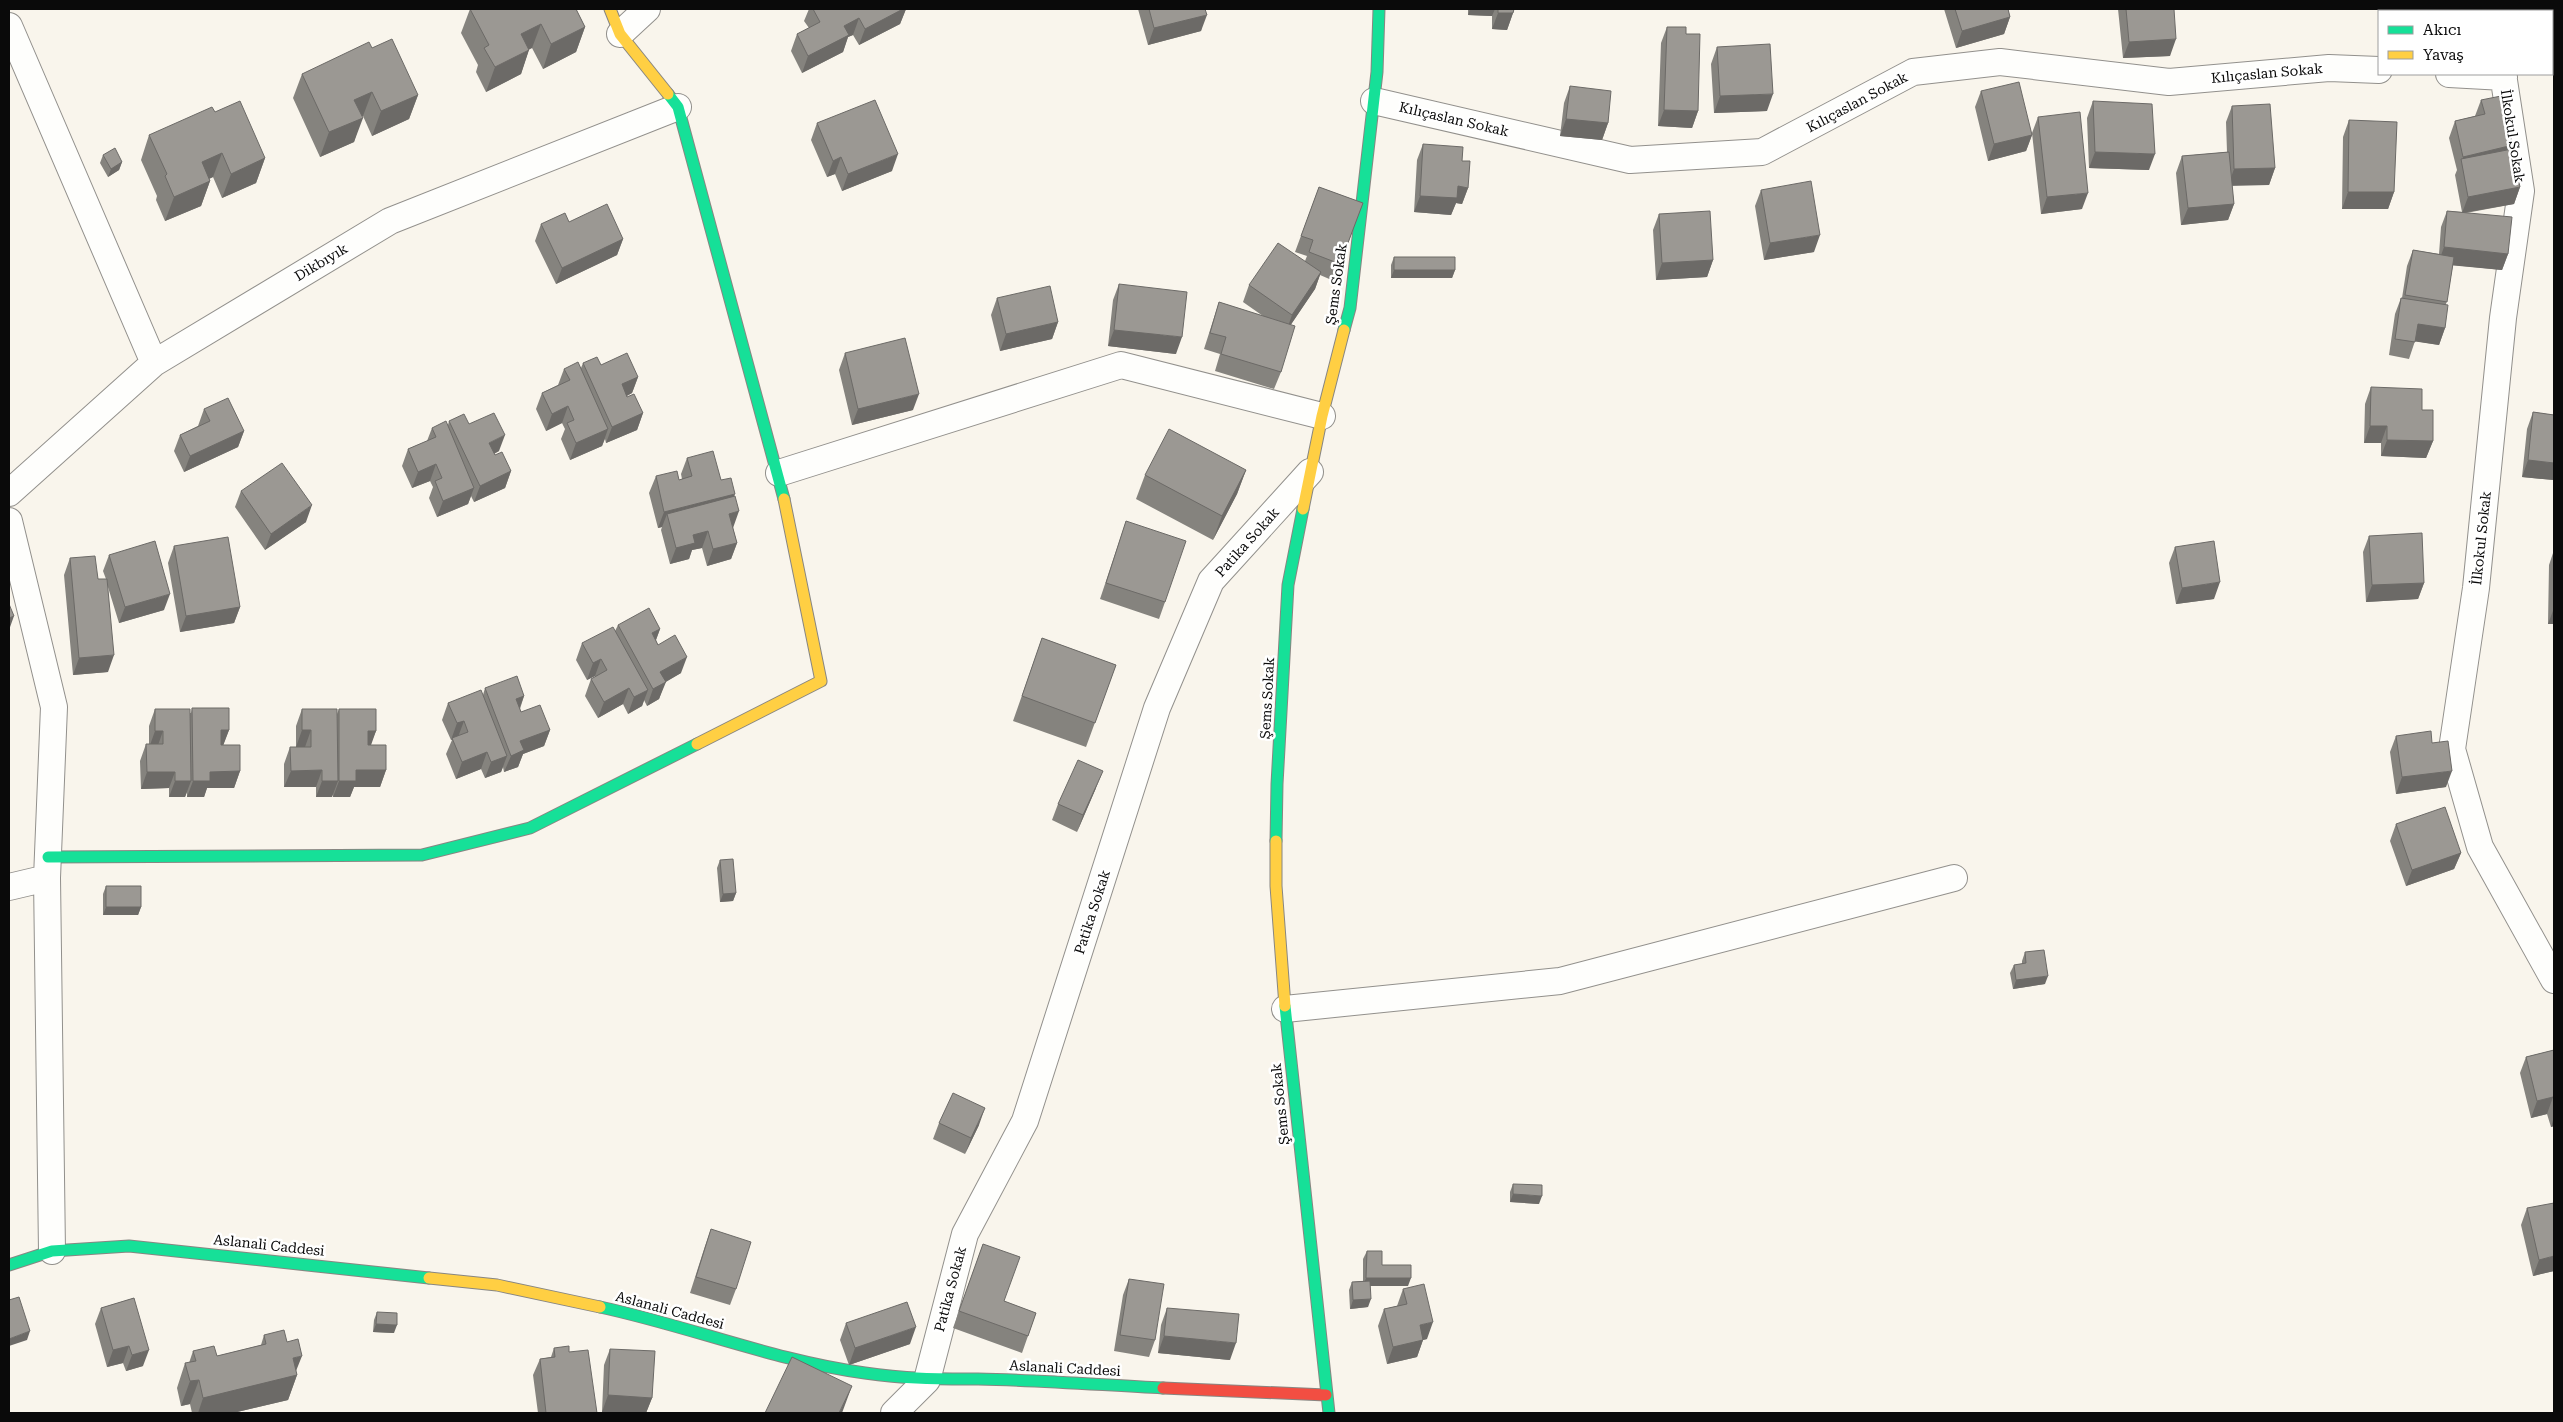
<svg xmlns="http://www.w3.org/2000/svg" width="2563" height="1422" viewBox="0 0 2563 1422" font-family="'Roboto Serif',serif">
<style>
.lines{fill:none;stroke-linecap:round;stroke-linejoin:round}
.street-casing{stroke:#92908c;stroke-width:28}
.fast-casing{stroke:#888682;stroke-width:13}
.slow-casing{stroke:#888682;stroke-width:13}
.jam-casing{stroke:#888682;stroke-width:13}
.street{stroke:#fefefc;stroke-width:26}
.fast{stroke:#16e098;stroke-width:11}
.slow{stroke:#ffcf43;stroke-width:11}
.jam{stroke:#f24e42;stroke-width:11}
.wall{fill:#85837e}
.shaded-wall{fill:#6c6a67}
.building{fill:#9b9893;stroke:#6c6a67}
.labels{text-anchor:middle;stroke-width:5;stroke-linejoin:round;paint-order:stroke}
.street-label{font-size:14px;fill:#0a0a0a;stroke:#fff}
</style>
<rect width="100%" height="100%" fill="#f9f5ec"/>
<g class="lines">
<!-- street casing -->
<g class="street-casing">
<path id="street" d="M2493,9V11
M9,26L154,363
M620,34L647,9
M2449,74L2504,77
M2503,74L2521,191L2503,318L2476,588L2452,749L2480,847L2554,980
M1374,101L1630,160L1762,152L1913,72L2000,62L2169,82L2329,68L2379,70
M779,473L1121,365L1322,416
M9,493L154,363L390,221L678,107
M9,521L54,707L47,878L52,1251
M9,887L47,878
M1285,1009L1560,981L1954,878
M894,1413L927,1380L965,1234L1025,1121L1157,708L1211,581L1310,472"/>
</g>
<!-- fast casing -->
<g class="fast-casing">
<path id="fast" d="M668,94L678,107L784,499
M1344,330L1350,308L1377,72L1379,9
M1276,841L1277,784L1288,585L1303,509
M48,857L422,855L530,828L697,744
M1285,1006L1329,1413
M9,1265L52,1251L129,1246L429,1278
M600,1307C689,1326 775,1361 865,1373C904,1379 939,1379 978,1379C1040,1380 1102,1385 1163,1388"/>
</g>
<!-- slow casing -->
<g class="slow-casing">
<path id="slow" d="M610,9L620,34L668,94
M1303,509L1322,416L1344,330
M697,744L821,681L784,499
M1276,841V886L1285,1006
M429,1278L497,1285L600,1307"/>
</g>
<!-- jam casing -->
<g class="jam-casing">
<path id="jam" d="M1163,1388L1326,1395"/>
</g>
<!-- street -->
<use href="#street" class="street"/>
<!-- fast -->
<use href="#fast" class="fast"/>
<!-- slow -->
<use href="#slow" class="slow"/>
<!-- jam -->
<use href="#jam" class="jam"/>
</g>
<!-- wall -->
<path class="wall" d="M470,9H576L585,27L576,52L543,69L532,48L529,49L521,74L486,92L476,72L478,65L461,33Z
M809,9H906L900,24L859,45L853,35L848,37L843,52L802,73L791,51L797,34L809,28L804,21Z
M1138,9H1205L1201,31L1148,45Z
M1468,9H1514L1513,13L1507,30L1492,29V16L1468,15Z
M1944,9H2008L2010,17L2004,34L1956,48Z
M2118,9H2174L2170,56L2123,58Z
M1667,27L1686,34L1698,111L1692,128L1658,126L1661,43Z
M1717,47L1767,111L1714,113L1711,64Z
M372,48L418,95L409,119L372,136L363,116H362L354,142L320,157L293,98L302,74Z
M1570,86L1608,123L1602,140L1560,136L1564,103Z
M1981,91L2032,135L2026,151L1988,161L1975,107Z
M2481,100L2513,145L2512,149L2520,187L2514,204L2466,213L2508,254L2502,270L2453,265L2446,304L2445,328L2439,345L2415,341L2409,359L2389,355L2395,314L2401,298H2402L2407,266L2413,250L2439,254L2441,227L2447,211L2462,212L2455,175L2457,170L2449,138L2455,121L2475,116Z
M2093,101L2149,170L2089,168L2087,118Z
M2232,106L2275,168L2269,185H2232L2234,204L2228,220L2181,225L2176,173L2182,156L2227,152L2226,122Z
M215,112L265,158L256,183L222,198L213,177L209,179L210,181L201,206L165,221L156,200L157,196L141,160L149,135Z
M2038,117L2082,209L2041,214L2032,133Z
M2349,120L2394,192L2388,209H2342L2343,137Z
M817,123L892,171L842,191L835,174L827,177L811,140Z
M1423,144L1462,161L1468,188L1462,204L1456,203L1451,215L1414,212L1417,160Z
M103,155L122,162L119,170L108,177L100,163Z
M1319,187L1363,203L1334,281L1320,275L1315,289L1291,324L1281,372L1274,389L1215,371L1220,354L1204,349L1219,302L1263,316L1243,302L1249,285L1305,261L1307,256L1295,252Z
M1761,190L1814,252L1764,260L1755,206Z
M1659,214L1713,260L1707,277L1656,280L1653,230Z
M541,224L623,239L617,255L556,284L535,241Z
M1394,257L1455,270L1452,278H1391V265Z
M1119,284L1176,354L1108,346L1113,300Z
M997,298L1058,322L1052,339L1000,351L991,315Z
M845,353L913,410L852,425L839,370Z
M583,363L601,365L638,377L632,393L627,396V397L643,413L637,430L606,443L605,439L602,446L570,460L561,439L565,429L562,423L546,431L536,409L542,393L558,385L564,369L581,368Z
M2371,387L2422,410L2433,441L2426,458L2381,456V443H2364L2365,404Z
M204,409L244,431L238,447L184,472L174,451L180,435L198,426Z
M2533,412L2554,415V480L2522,477L2527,429Z
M449,421L469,424L499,451L494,454L511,471L505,488L474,502L471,496L468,504L437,517L429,498L433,487L430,481L412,488L402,466L408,449L427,441L432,428L448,425Z
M687,458L721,480L734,496L733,528L737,543L731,559L707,566L702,548L692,550L689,559L670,564L661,530L662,527L658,528L649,493L656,476L679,480L682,479L681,474Z
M1246,470L1237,494L1213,540L1136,499L1145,475Z
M241,491L306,522L265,550L235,507Z
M1126,521L1165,602L1159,619L1100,599Z
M2369,536L2424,583L2418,599L2366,602L2363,552Z
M174,546L240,607L234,623L180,632L168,563Z
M2175,547L2214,599L2176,604L2169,563Z
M2554,550V624H2548L2549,565Z
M109,555L164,610L119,623L107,584L108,672L73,675L64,575L70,558L98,579H106L103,571Z
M618,625L660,629L656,640L658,645L681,673L665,682L659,699L647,706L644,700L642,706L628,714L623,704L598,718L585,696L591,679L596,677L595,676L587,680L576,660L582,643L615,631Z
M1042,638L1116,665L1086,747L1013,721Z
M485,688L524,696L520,709L521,712L550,730L544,746L523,754L518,767L504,772L503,767L501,772L485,778L481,769L456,779L446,754L452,740H451L442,720L448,703L483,695Z
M192,708L229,730L223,745L240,771L234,788H207L204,797H187V792L185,797H169V788L141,789L140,761L146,744H149V726L155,709L191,713Z
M302,709L337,714L339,709L376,731L370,745L386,770L380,787H354L350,797H333V793L332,797H316V787H284V764L290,747H305H296V726Z
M2396,736L2432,743L2446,787L2396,794L2390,752Z
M1096,788L1077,832L1052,820L1058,804Z
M2396,824L2461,853L2454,869L2406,886L2390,841Z
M720,860L736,893L733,901L720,902L717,868Z
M106,886L141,907L138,915H103V894Z
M2025,952L2045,984L2013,989L2010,973L2014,965L2022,964V961Z
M2554,1050V1126L2551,1127L2547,1114L2531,1118L2520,1073L2526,1057Z
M939,1123L979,1125L965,1154L933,1139Z
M1513,1184L1539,1204L1510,1202V1192Z
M2527,1208L2554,1271L2533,1276L2521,1225Z
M711,1229L736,1289L730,1305L690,1293L705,1246Z
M983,1244L1004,1301L1036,1313L1022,1353L953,1328Z
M1367,1251L1382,1265L1408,1286H1370L1368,1307L1350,1309L1349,1290L1352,1282L1363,1281V1259Z
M1129,1279L1155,1340L1149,1357L1114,1351L1123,1295Z
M1403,1289L1427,1339L1423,1340L1417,1357L1387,1364L1378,1326L1384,1309L1397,1306Z
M134,1298L143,1366L126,1371L123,1363L107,1367L95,1324L101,1308Z
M1167,1308L1230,1360L1158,1353L1161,1325Z
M377,1312L394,1333L373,1332L374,1320Z
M846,1323L910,1344L849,1365L840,1340Z
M264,1335L287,1342L297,1375L288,1400L233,1413H192L190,1404L181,1406L177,1388L185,1363H189L193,1351L217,1356L261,1345Z
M554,1348L569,1352L597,1413H538L533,1375L540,1359L551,1357Z
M610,1349L652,1398L646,1413L602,1412L604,1365Z"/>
<!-- shaded-wall -->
<path class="shaded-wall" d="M903,9H906L900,24L859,45L865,29Z
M1470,9H1495L1492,16L1468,15Z
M1498,13H1513L1507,30L1492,29Z
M1207,15L1201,31L1148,45L1154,28Z
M2010,17L2004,34L1956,48L1962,31Z
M859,18L853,35L848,37L843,52L802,73L808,56L844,26Z
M541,24L532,48L512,58L521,34Z
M585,27L576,52L543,69L551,44Z
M2176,39L2170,56L2123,58L2129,42Z
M529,50L521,74L486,92L495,67Z
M372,92L363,116L345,124L354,100Z
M1773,94L1767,111L1714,113L1720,96Z
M418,95L409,119L372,136L381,111Z
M1664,110L1698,111L1692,128L1658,126Z
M363,118L354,142L320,157L329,132Z
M1566,119L1608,123L1602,140L1560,136Z
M2032,135L2026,151L1988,161L1994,144Z
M2513,145L2507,162H2462L2463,157Z
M2095,152L2155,154L2149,170L2089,168Z
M222,153L213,177L193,186L202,162Z
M898,154L892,171L842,191L848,174Z
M841,157L835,174L827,177L833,161Z
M265,158L256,183L222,198L231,174Z
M122,162L119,170L108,177L111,169Z
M2275,168L2269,185L2228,186L2234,169Z
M210,181L201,206L165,221L174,197Z
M1458,186L1468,188L1462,204L1456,203L1451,215L1414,212L1420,196Z
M2520,187L2514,204L2462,213L2468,197Z
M2348,192H2394L2388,209H2342Z
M2088,193L2082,209L2041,214L2047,197Z
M2234,204L2228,220L2181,225L2188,208Z
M1820,235L1814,252L1764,260L1770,243Z
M623,239L617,255L556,284L562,268Z
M2444,247L2508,254L2502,270L2438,264Z
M1713,260L1707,277L1656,280L1662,263Z
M1394,270H1455L1452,278H1391Z
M1321,272L1315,289L1286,332L1292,315Z
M1058,322L1052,339L1000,351L1006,334Z
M2418,324L2445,328L2439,345L2412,341Z
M1114,330L1182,337L1176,354L1108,346Z
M638,377L632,393L616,401L622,384Z
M919,394L913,410L852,425L858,409Z
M568,406L562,423L546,431L552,414Z
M643,413L637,430L606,443L612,427Z
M2370,426H2387L2381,443H2364Z
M608,429L602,446L570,460L576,443Z
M244,431L238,447L184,472L190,456Z
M505,435L499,451L483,459L489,443Z
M2387,440L2433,441L2426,458L2381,456Z
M2528,460L2554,463V480L2522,477Z
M436,464L430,481L412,488L418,472Z
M1246,470L1237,494L1213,540L1222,516Z
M511,471L505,488L474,502L480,486Z
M474,488L468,504L437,517L443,501Z
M735,494L729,511L667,514L662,527L658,528L664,512Z
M312,505L306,522L265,550L271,534Z
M739,511L733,528L729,514Z
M708,531L702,548L692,550L689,559L670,564L676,548L693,535Z
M737,543L731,559L707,566L713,549Z
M2220,582L2214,599L2176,604L2182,588Z
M2424,583L2418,599L2366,602L2372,585Z
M170,594L164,610L119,623L125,607Z
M240,607L234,623L180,632L186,616Z
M2554,608V624H2548Z
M14,616L9,630V618Z
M660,629L654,645L652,633Z
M114,655L108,672L73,675L79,658Z
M687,657L681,673L654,689L660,672Z
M601,659L595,676L587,680L593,663Z
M666,682L659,699L647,706L653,689Z
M629,688L623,704L598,718L604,702Z
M648,690L642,706L628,714L634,697Z
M524,696L518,712L516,699Z
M464,721L458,737L452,738L451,740L457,723Z
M221,730H229L223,746L215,747Z
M302,730H311L305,747H296Z
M550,730L544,746L523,754L518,767L504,772L511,756L520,741Z
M155,731H163L157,748H149Z
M368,731H376L370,748H362Z
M487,752L481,769L456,779L462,762Z
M507,756L501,772L485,778L491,762Z
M322,770L316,787H284L291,771Z
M356,770H386L380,787H354L350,797H333L339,781Z
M240,771L234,788H207L204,797H187L193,781L210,772Z
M1103,771L1096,788L1077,832L1083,815Z
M2452,771L2446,787L2396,794L2402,777Z
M147,772H175L169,788L141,789Z
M175,781H191L185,797H169Z
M322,781H338L332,797H316Z
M2461,853L2454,869L2406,886L2412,870Z
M736,893L733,901L720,902L723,894Z
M106,907H141L138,915H103Z
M2048,976L2045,984L2013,989L2016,980Z
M2553,1097L2547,1114L2531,1118L2537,1101Z
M985,1108L979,1125L965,1154L971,1138Z
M2554,1117V1126L2551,1127Z
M1513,1194L1542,1196L1539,1204L1510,1202Z
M2554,1256V1271L2533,1276L2539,1260Z
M1366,1278H1411L1408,1286H1363Z
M1371,1299L1368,1307L1350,1309L1353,1300Z
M1433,1322L1427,1339L1414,1342L1420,1325Z
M376,1324L397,1325L394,1333L373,1332Z
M916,1327L910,1344L849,1365L855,1348Z
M30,1331L27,1340L9,1346V1339Z
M1164,1336L1236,1343L1230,1360L1158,1353Z
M1423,1340L1417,1357L1387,1364L1393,1347Z
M129,1346L123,1363L107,1367L113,1350Z
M149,1350L143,1366L126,1371L132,1355Z
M302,1356L294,1376L297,1375L288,1400L233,1413H198L203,1398L293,1358Z
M199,1380L190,1404L181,1406L190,1381Z
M852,1386L842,1413H839Z
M608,1395L652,1398L646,1413L602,1412Z"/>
<!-- building -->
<path class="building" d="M470,9H576L585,27L551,44L541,24L521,34L529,50L495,67L484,48L489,45Z
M813,9H903L865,29L859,18L844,26L849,35L808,56L797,34L820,22Z
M1149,9H1205L1207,15L1154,28Z
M1498,9H1514L1513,13H1498Z
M1955,9H2008L2010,17L1962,31Z
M2126,9H2174L2176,39L2129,42Z
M1667,27H1686V34H1700L1698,111L1664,110Z
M392,39L418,95L381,111L372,92L354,100L363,118L329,132L302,74L369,42L372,48Z
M1770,44L1773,94L1720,96L1717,47Z
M2019,82L2032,135L1994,144L1981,91Z
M1570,86L1611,91L1608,123L1566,119Z
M2501,96L2513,145L2463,157L2455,121L2485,114L2481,100Z
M875,100L898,154L848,174L841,157L833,161L817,123Z
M240,101L265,158L231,174L222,153L202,162L210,181L174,197L165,176L167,174L149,135L212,107L215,112Z
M2093,101L2152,104L2155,154L2095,152Z
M2270,104L2275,168L2234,169L2232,106Z
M2080,112L2088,193L2047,197L2038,117Z
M2349,120L2397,122L2394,192H2348Z
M1423,144L1463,147L1462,161H1470L1468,188L1458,186L1457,198L1420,196Z
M115,148L122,162L111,169L103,155Z
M2512,149L2520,187L2468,197L2461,159Z
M2229,152L2234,204L2188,208L2182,156Z
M1811,181L1820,235L1770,243L1761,190Z
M1319,187L1363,203L1340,264L1309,252L1313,240L1301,236Z
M607,204L623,239L562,268L541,224L565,213L569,222Z
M1710,211L1713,260L1662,263L1659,214Z
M2447,211L2512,217L2508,254L2444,247Z
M1278,243L1321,272L1292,315L1249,285Z
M2413,250L2454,257L2447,302L2405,295Z
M1394,257H1455V270H1394Z
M1119,284L1187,292L1182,337L1114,330Z
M1050,286L1058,322L1006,334L997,298Z
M2401,298L2448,305L2445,328L2418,324L2415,342L2395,339Z
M1219,302L1295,326L1281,372L1221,354L1226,337L1210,333Z
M905,338L919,394L858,409L845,353Z
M627,353L638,377L622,384L627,397L634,394L643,413L612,427L583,363L597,357L601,365Z
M578,362L608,429L576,443L567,423L574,420L568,406L552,414L542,393L570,380L564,369Z
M2371,387L2422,389V410H2433V441L2387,440V426H2370Z
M228,398L244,431L190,456L180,435L210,421L204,409Z
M2533,412L2554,415V463L2528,460Z
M494,413L505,435L489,443L495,455L502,452L511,471L480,486L449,421L464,414L469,424Z
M446,421L474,488L443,501L435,481L442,478L436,464L418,472L408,449L436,437L432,428Z
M1169,429L1246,470L1222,516L1145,475Z
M713,451L721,480L731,478L735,494L664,512L656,476L677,471L679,480L692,476L687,458Z
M282,463L312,505L271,534L241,491Z
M735,496L739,511L729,514L737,543L713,549L708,531L693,535L695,543L676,548L667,514Z
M1126,521L1186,541L1165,602L1106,583Z
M2422,533L2424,583L2372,585L2369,536Z
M228,537L240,607L186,616L174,546Z
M155,541L170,594L125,607L109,555Z
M2214,541L2220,582L2182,588L2175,547Z
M95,556L98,579H107L114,655L79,658L70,558Z
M9,604L14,616L9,618Z
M649,608L660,629L652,633L658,645L675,635L687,657L660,672L666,682L653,689L618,625Z
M613,627L648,690L634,697L629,688L604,702L591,679L607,670L601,659L593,663L582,643Z
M1042,638L1116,665L1095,723L1022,696Z
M517,676L524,696L516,699L521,712L540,705L550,730L520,741L524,750L511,756L485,688Z
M481,690L507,756L491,762L487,752L462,762L452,738L468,732L464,721L457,723L448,703Z
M192,708H229V730H221V745H240V771L210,772V781H193Z
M155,709H190L191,781H175V772H147L146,744H163V731H155Z
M302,709H337L338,781H322V770L291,771L290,747H311V730H302Z
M339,709H376V731H368V745H386V770H356V781H339Z
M2431,731L2432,743L2448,741L2452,771L2402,777L2396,736Z
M1078,760L1103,771L1083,815L1058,804Z
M2445,807L2461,853L2412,870L2396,824Z
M733,859L736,893L723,894L720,860Z
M106,886H141V907H106Z
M2044,950L2048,976L2016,980L2014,965L2026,963L2025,952Z
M2554,1050V1100L2553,1097L2537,1101L2526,1057Z
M953,1093L985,1108L971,1138L939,1123Z
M1513,1184L1542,1185V1196L1513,1194Z
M2554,1203V1256L2539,1260L2527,1208Z
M711,1229L751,1242L736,1289L696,1277Z
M983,1244L1020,1257L1004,1301L1036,1313L1028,1336L959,1311Z
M1367,1251H1382V1265H1411V1278H1366Z
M1129,1279L1164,1284L1155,1340L1120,1335Z
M1370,1281L1371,1299L1353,1300L1352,1282Z
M1424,1284L1433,1322L1420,1325L1423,1340L1393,1347L1384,1309L1407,1304L1403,1289Z
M19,1297L30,1331L9,1339V1300Z
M134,1298L149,1350L132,1355L129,1346L113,1350L101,1308Z
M907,1302L916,1327L855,1348L846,1323Z
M1167,1308L1239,1314L1236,1343L1164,1336Z
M377,1312L397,1313V1325L376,1324Z
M284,1330L287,1342L298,1339L302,1356L293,1358L297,1375L203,1398L199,1380L190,1381L185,1363L196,1361L193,1351L214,1346L217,1356L266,1344L264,1335Z
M569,1346V1352L588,1350L597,1413H546L540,1359L555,1357L554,1348Z
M610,1349L655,1351L652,1398L608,1395Z
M792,1357L852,1386L839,1413H765Z"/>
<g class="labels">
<!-- street labels -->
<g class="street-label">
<text transform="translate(2267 73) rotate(-5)" y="5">Kılıçaslan Sokak</text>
<text transform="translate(1857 102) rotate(-28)" y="5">Kılıçaslan Sokak</text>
<text transform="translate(1454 119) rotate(13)" y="5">Kılıçaslan Sokak</text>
<text transform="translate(2513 136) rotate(81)" y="5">İlkokul Sokak</text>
<text transform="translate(321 262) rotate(-31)" y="5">Dikbıyık</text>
<text transform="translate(1336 284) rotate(-82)" y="5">Şems Sokak</text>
<text transform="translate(2481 538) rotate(-84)" y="5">İlkokul Sokak</text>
<text transform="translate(1247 542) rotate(-48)" y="5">Patika Sokak</text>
<text transform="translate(1267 698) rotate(-87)" y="5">Şems Sokak</text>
<text transform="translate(1092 912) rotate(-72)" y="5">Patika Sokak</text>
<text transform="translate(1280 1104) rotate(-96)" y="5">Şems Sokak</text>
<text transform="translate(269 1245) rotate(6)" y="5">Aslanali Caddesi</text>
<text transform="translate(950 1289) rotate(-75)" y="5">Patika Sokak</text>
<text transform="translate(670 1310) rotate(15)" y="5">Aslanali Caddesi</text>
<text transform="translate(1065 1368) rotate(3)" y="5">Aslanali Caddesi</text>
</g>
</g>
<!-- border -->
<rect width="2563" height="1422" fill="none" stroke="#0a0a0a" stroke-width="20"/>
<!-- legend -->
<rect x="2378" y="10" width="175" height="65" fill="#ffffff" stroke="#9d9d9d"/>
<rect x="2388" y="26" width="25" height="8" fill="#16e098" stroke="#9d9d9d"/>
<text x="2423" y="35" font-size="15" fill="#0a0a0a">Akıcı</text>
<rect x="2388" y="51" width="25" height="8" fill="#ffcf43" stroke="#9d9d9d"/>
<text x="2423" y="60" font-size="15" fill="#0a0a0a">Yavaş</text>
</svg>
